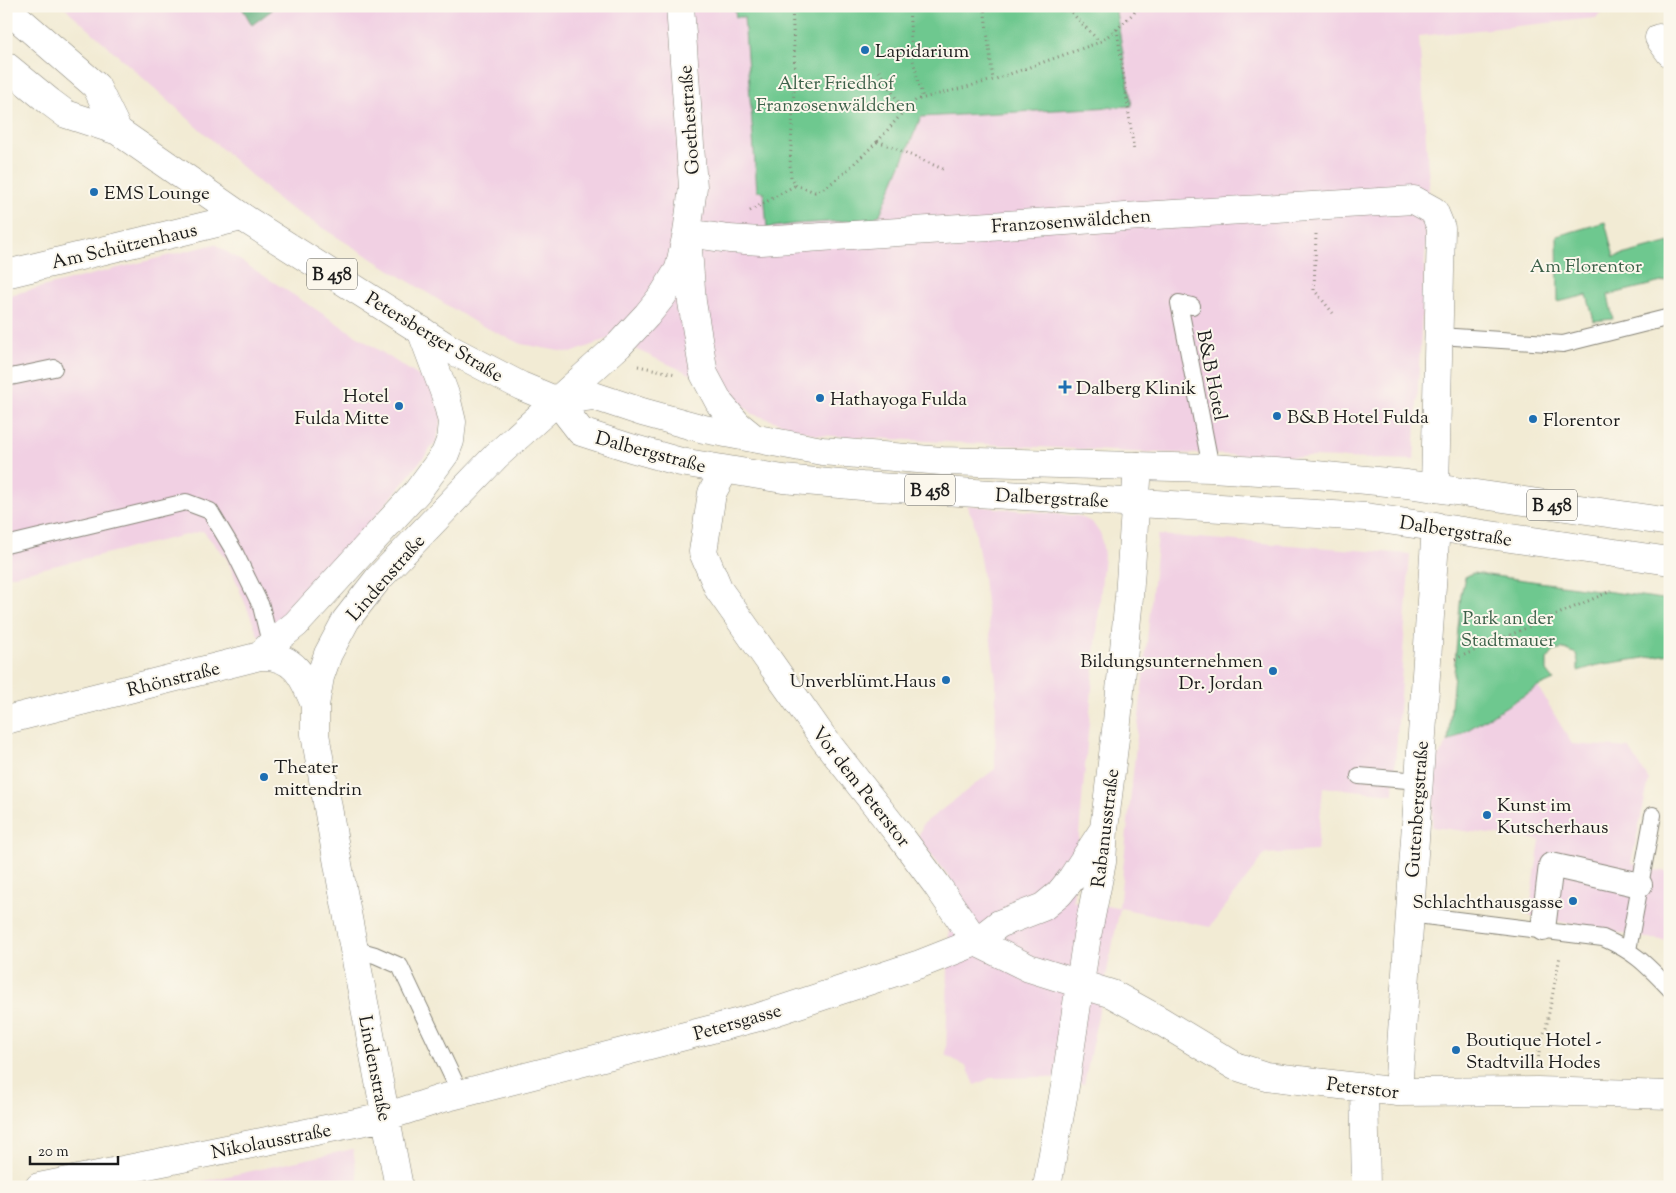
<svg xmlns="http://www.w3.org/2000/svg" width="1676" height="1193" viewBox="0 0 1676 1193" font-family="'Sorts Mill Goudy',serif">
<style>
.built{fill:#f1d0e3}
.green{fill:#6ec88f;stroke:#457256}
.forest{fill:#5aac7a;stroke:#3b644b}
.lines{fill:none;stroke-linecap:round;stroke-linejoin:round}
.service-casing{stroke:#878478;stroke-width:18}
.pedestrian-casing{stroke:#878478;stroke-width:26}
.minor-casing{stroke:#878478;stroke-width:29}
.primary-casing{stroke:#878478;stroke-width:29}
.path{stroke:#878478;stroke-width:3;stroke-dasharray:1 4;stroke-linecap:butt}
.service{stroke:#fff;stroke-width:16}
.pedestrian{stroke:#fff;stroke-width:24}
.minor{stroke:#fff;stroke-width:28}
.primary{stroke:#fff;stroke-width:28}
.poi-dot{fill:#1f6fb2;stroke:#fbf7ec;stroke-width:2}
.labels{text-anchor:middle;stroke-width:4;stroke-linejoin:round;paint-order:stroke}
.shield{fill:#fbf7ec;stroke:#5f5e5a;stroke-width:1}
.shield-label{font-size:18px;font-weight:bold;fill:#1c1c1c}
.poi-label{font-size:19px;fill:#1c1c1c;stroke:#fbf7ec;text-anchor:start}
.park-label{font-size:19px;fill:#3d614a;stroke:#fbf7ec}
.street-label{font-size:19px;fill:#1c1c1c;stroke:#fbf7ec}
</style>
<rect width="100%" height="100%" fill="#fbf7ec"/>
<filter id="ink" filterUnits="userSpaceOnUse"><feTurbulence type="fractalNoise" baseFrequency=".02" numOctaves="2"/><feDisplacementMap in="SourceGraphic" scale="10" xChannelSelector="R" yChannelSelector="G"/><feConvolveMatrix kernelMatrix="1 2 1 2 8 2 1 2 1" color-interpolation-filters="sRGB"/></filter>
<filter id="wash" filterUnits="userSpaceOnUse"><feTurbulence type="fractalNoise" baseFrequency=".0096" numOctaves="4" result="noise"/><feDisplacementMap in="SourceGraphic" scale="20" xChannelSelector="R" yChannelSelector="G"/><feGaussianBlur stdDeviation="1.12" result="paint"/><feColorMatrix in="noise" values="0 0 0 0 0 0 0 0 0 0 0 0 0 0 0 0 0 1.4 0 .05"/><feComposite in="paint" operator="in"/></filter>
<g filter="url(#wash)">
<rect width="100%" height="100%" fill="#f2ebd4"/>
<!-- built -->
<path class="built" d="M63,6H734L736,16L744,17L757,191L764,192L768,228L795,224L878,219L921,117L1131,106L1115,6H1608L1596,18L1419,36L1429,183L1414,460L1132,452L816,435L753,414L724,389L610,338L571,353L521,344L476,323L282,203Z
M215,244L434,386L442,418L436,442L336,566L259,637L227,559L203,531L6,577V296Z
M966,505L1078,516L1092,522L1101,535L1104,555L1073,901L1119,908L1158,535L1410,554L1393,794L1323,787L1317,851L1265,854L1210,927L1120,908L1084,1084L1045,1077L990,1078L975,1085L967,1067L946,1055L950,878L918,837L923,824L995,769L996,680L982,571L973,518Z
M1538,687L1572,744L1629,748L1649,780L1631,863L1653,870L1670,872V941L1646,938L1529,916L1540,840L1432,827L1434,763L1448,742Z
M353,1149L359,1187H177Z"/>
<!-- green -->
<path class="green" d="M734,6H1115L1132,106L921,117L878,219L795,224L767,228L764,192L757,191L744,17H736Z
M1605,222L1614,257L1670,242V280L1608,295L1613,319L1594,321L1587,295L1558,302L1557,236Z
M1473,573L1670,600V654L1598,665L1578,671V661L1576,654L1565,649L1554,651L1547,660V671L1554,680L1538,687L1448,742L1461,594L1465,577Z"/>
<!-- forest -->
<path class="forest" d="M241,6H268L272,10L252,25Z"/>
</g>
<g filter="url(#ink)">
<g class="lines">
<!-- service casing -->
<g class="service-casing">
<path id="service" d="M1192,306L1179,303L1211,468
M1439,336L1563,344L1670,317
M6,378L54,368
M6,545L186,502L210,511L234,551L261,606L272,651
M1359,776L1419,781
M1409,914L1603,938C1635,952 1646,964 1670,989
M354,949L375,955L400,966L461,1095
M1628,950L1653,815"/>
</g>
<!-- pedestrian casing -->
<g class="pedestrian-casing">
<path id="pedestrian" d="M1543,929L1551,865L1640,885"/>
</g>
<!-- minor casing -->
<g class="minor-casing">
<path id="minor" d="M1659,38L1670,53
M687,233L729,239L761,241L1156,215L1414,200L1434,211L1441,228L1435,488
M688,249L692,302L704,374L720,404L738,425L754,438
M6,274L242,217
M724,471L712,493L703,552L719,590L824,739L901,837L936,884L976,942L1029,968L1112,994L1159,1020L1235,1066L1266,1076L1398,1092L1537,1091L1670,1095
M260,656L271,644L296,624L417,492L445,454L450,441L452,422L446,397L421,330
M6,720L260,656C295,654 304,678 315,705
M1364,1087L1366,1187
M1398,1092L1436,526
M39,1187L385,1117L440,1099L759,1017L920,964L976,942L999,924L1043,907L1059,894L1072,878L1104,829
M399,1187L341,881L315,734V705L320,677L328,654L346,620L378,579L496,456L619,345L647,315L663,295L679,269L687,233L693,187L680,6
M1047,1187L1065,1086L1087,936L1102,862L1104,829L1117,722L1129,597L1138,466"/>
</g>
<!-- primary casing -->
<g class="primary-casing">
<path id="primary" d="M6,8L96,86L118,131
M6,66L50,102L66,114L118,131L242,217L450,349L521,386L557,401L581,432L631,448L681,462L783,479L862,486L1366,517L1670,561
M557,401L594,396L642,412L704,429L822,451L942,461L1211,468L1306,474L1407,484L1670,522"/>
</g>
<!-- path -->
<path class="path" d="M792,6L795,71L790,165L791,177L796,185L815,192L826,187L842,175L878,141
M909,6L912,56L923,99
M984,6L993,80
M1065,6L1100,42
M1117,29L1134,151
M879,71L904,111
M943,169L878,141L904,111L916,100L993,80L1100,42L1117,29L1141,6
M750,211L796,185
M1316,234L1314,290L1333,313
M638,366L676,374
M1455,659L1611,591
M1538,1062L1540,1043L1546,1028L1560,956"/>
<!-- service -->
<use href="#service" class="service"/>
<!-- pedestrian -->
<use href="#pedestrian" class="pedestrian"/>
<!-- minor -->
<use href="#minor" class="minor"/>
<!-- primary -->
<use href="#primary" class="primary"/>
</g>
</g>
<!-- markers -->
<g class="poi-dot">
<circle cx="865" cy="50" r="5"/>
<circle cx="94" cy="192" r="5"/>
<path d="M1062.5 379.5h5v5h5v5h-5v5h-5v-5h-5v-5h5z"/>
<circle cx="820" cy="398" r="5"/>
<circle cx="399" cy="406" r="5"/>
<circle cx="1277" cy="416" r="5"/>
<circle cx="1533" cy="419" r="5"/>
<circle cx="1273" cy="671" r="5"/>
<circle cx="946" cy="680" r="5"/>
<circle cx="264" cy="777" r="5"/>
<circle cx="1487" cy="815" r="5"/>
<circle cx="1573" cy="901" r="5"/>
<circle cx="1456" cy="1050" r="5"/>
</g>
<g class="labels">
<!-- shield labels -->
<g class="shield">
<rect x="307" y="258.5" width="50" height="31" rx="4"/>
<rect x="905" y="474.5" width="50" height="31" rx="4"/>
<rect x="1527" y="489.5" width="50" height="31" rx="4"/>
</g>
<g class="shield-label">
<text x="332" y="280">B 458</text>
<text x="930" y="496">B 458</text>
<text x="1552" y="511">B 458</text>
</g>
<!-- poi labels -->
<g class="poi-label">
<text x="875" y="57">Lapidarium</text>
<text x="104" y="199">EMS Lounge</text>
<text x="1076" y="394">Dalberg Klinik</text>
<text x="389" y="402" text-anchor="end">Hotel<tspan x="389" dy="22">Fulda Mitte</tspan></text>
<text x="830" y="405">Hathayoga Fulda</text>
<text x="1287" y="423">B&amp;B Hotel Fulda</text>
<text x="1543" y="426">Florentor</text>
<text x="1263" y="667" text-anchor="end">Bildungsunternehmen<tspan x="1263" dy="22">Dr. Jordan</tspan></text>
<text x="936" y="687" text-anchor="end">Unverblümt.Haus</text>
<text x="274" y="773">Theater<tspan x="274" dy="22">mittendrin</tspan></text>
<text x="1497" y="811">Kunst im<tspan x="1497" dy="22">Kutscherhaus</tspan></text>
<text x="1563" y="908" text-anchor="end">Schlachthausgasse</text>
<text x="1466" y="1046">Boutique Hotel -<tspan x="1466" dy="22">Stadtvilla Hodes</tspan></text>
</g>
<!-- park labels -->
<g class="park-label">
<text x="836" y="89">Alter Friedhof<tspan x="836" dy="22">Franzosenwäldchen</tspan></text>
<text x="1586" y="272">Am Florentor</text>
<text x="1508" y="624">Park an der<tspan x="1508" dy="22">Stadtmauer</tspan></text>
</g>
<!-- street labels -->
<g class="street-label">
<text transform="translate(688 120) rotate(-94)" y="7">Goethestraße</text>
<text transform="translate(1071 220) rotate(-4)" y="7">Franzosenwäldchen</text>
<text transform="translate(124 245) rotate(-13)" y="7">Am Schützenhaus</text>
<text transform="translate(435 336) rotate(31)" y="7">Petersberger Straße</text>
<text transform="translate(1213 375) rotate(79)" y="7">B&amp;B Hotel</text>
<text transform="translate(651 451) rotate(15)" y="7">Dalbergstraße</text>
<text transform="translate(1052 497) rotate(3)" y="7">Dalbergstraße</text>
<text transform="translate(1456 530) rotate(9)" y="7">Dalbergstraße</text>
<text transform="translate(385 577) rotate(-49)" y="7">Lindenstraße</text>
<text transform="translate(173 678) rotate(-14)" y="7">Rhönstraße</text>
<text transform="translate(862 786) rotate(52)" y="7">Vor dem Peterstor</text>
<text transform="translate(1416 809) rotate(-86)" y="7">Gutenbergstraße</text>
<text transform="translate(1104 828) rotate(-83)" y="7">Rabanusstraße</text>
<text transform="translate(737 1021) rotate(-16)" y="7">Petersgasse</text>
<text transform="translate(376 1068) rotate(79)" y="7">Lindenstraße</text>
<text transform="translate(1363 1087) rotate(7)" y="7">Peterstor</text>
<text transform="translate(271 1140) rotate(-11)" y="7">Nikolausstraße</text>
</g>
</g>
<!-- margin -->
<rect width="1676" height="1193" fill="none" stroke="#fbf7ec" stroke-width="25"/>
<!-- scale -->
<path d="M30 1156v8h88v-8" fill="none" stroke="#1c1c1c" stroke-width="2.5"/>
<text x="38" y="1156" font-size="15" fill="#1c1c1c" stroke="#fbf7ec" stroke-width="4" paint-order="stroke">20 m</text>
</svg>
